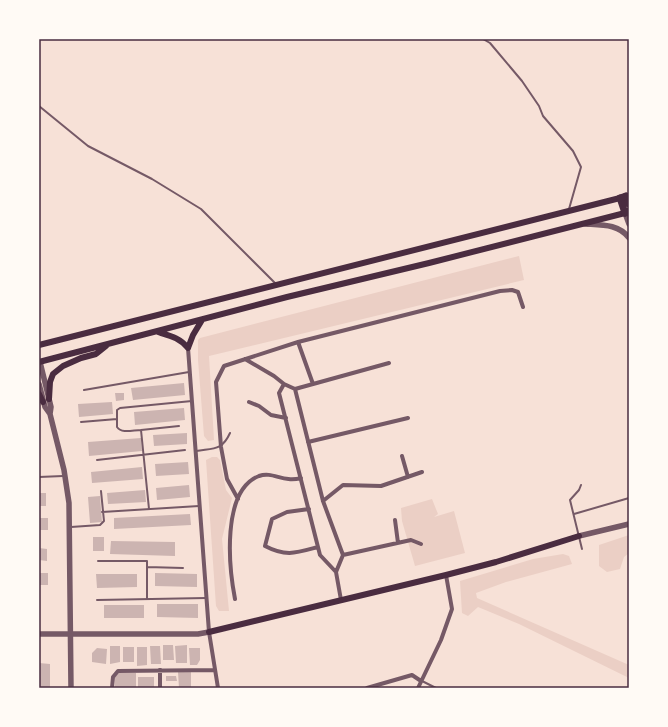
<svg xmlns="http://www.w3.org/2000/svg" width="668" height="727" viewBox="0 0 668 727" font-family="'DM Sans',sans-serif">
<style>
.green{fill:#ebcfc5}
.building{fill:#ccb4b1}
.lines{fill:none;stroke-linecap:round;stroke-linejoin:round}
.service{stroke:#755966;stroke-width:2}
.minor{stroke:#755966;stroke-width:4}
.tertiary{stroke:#755966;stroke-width:5.5}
.secondary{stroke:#4a2c40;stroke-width:6}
.primary{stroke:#4a2c40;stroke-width:7}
.trunk{stroke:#4a2c40;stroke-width:7}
.neatline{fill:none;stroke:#4a2c40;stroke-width:1.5}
</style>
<rect width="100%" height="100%" fill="#f7e1d7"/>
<!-- green -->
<path class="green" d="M519,256L524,280L209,356L214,440L208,441L204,436L198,360V340L200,338Z
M212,457H217L220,460L226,490L232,498L222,539L229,611H219L216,606L206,460Z
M432,499L438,514L434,517L454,511L465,553L415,566L402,521L401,508Z
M629,535V553L624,557L620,569L607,572L599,566V545Z
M563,554L569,556L572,564L506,582L476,593L477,598L629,665V678L519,624L478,607L468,616L462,613L460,581L533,559Z"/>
<!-- building -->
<path class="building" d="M184,383L185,395L133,400L131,388Z
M115,393H124V400L116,401Z
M112,402L113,414L79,417L78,404Z
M184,408L185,420L135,425L134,412Z
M187,433V444L154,446L153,435Z
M141,438L142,451L89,456L88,442Z
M188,462L189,474L156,476L155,464Z
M142,467L143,479L92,483L91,472Z
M189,485L190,497L157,500L156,488Z
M145,490L146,502L108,504L107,493Z
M39,493H46V506H39Z
M100,496L102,522L90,523L88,497Z
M190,514L191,525L114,529V518Z
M39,518H48V530H39Z
M93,537H104V551H93Z
M111,541L175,542V556L110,554Z
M39,548L47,549V561L39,560Z
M39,573H48V585H39Z
M155,573L197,574V587L155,586Z
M96,574H137V587L97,588Z
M157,604H198V618L157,617Z
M104,605H144V618H104Z
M163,645H173L174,660H163Z
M187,645V663H176L175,646Z
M110,646H120V662L110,664Z
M150,646H160L161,664H151Z
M123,647H134V662H123Z
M137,647H147V665L137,666Z
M97,648L107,649L106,664L92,662V653Z
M189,648H200V660L197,665H190Z
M39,663L50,664V688H40Z
M178,672H191V688H179Z
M119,673H136V688H115V677Z
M166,676H176L177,681H166Z
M138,677H154V688H138Z"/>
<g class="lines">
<!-- service -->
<path class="service" d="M483,39L490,43L522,81L539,106L543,116L573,151L581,167L569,209
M39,106L88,146L152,179L201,209L276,284
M84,390L189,372
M81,422L117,419
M141,430L179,426
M196,451C213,448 222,451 230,433
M97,460L185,450
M39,477L63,476
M581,485L579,490L570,500L582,549
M149,509L141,430C133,430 122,434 117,427V410L120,408L192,401
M102,512L199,506
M574,514L629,498
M71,527L100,525L104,521L101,491
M98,561H147V599
M147,567L183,568
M97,600L206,598
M422,681L436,688"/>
<!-- minor -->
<path class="minor" d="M298,342L313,384
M188,348L209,632L218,688
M245,359L274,376L284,384
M295,389L389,363
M249,402L259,406L271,415L286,418
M308,442L408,418
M402,456L408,477
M238,499L227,479L221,447L216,382L224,366L298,342L500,291L512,290L518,292L523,307
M323,501L343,485L381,486L422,472
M309,509L287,512L272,519L265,546C286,557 296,553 318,547
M395,520L398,543
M343,555L411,540L421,544
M336,572L320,555L279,393L284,384L295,389L323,501L343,555L336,572L341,600
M235,599C229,568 221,491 259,476C273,471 283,483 301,478
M160,670V688
M112,688L113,677L118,671L215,670
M367,688L412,675L421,681
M418,688L441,640L452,609L446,575"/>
<!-- tertiary -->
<path class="tertiary" d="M625,213L629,224
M585,224C602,225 619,224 629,238
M40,362L51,407L50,414
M39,384L45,407L50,414L64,470L69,503L71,688
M579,536L629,524
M39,634H198L209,632"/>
<!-- secondary -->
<path class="secondary" d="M158,332C171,336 180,338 188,348
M39,345L620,198
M188,348L193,335L202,320
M39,362L287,297L429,263L625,213
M39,394L43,402
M49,399L50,382L53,374L63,366L81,358L96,354L106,346
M209,632L446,575L496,562L579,536"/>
<!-- primary -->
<path class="primary" d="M626,196L629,204
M620,198L625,213"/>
<!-- trunk -->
<path class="trunk" d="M620,198L626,196
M625,213L629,211"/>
</g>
<!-- border -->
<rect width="668" height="727" fill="none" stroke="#fffaf5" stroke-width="80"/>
<rect x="40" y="40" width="588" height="647" class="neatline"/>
</svg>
